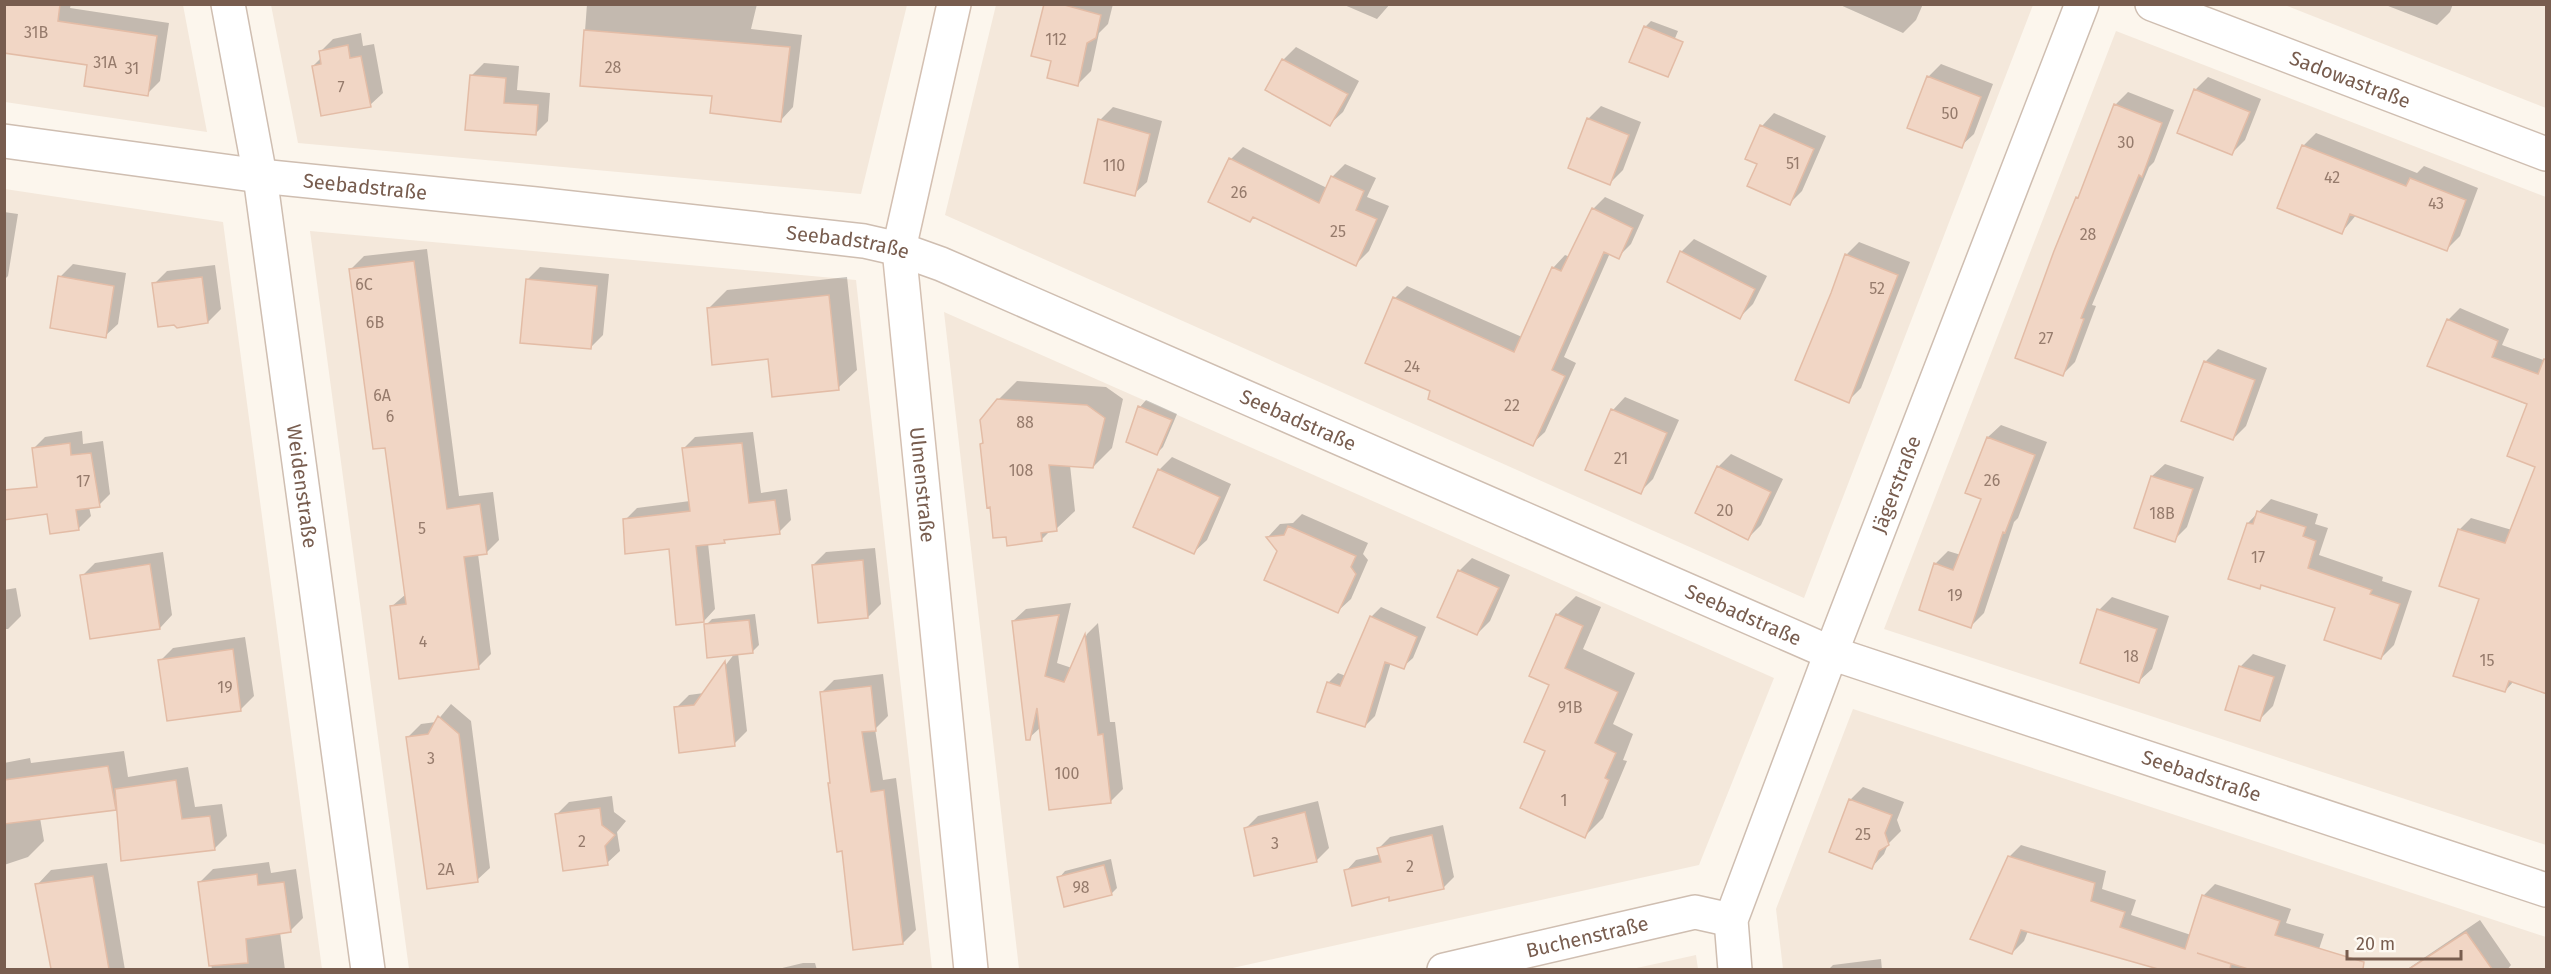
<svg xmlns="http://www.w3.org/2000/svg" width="2551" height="974" viewBox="0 0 2551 974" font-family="'Fira Sans',sans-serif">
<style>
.residential{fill:#f4e8db}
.shadow{fill:#0003}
.building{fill:#f1d6c5;stroke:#e3bca6;stroke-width:1.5}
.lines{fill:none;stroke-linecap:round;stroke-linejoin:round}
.street-casing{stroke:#cfbeb1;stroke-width:36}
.secondary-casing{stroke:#d4c0b2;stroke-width:36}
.street{stroke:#fff;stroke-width:33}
.secondary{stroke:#fff;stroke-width:33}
.labels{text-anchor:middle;stroke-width:6;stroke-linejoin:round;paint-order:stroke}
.number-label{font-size:16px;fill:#967b6c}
.street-label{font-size:20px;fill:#785d4f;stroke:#fefaf3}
</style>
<rect width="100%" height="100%" fill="#fcf6ed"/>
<!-- residential -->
<path class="residential" d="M4,5H183L207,132L5,102Z
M271,5H907L861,194L298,143Z
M996,5H2033L1804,598L945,215Z
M2285,5H2546V108Z
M2116,31L2546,197V845L1884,629Z
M5,189L223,222L322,969L5,970Z
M310,231L856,280L932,969H409Z
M944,312L1774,678L1699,865L1228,969H1019Z
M1853,709L2546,937V969H1783L1776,909Z
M1696,955L1698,969H1632Z"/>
<!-- shadow -->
<path class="shadow" d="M4,4H71L70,8L169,23L160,81L147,94L89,64Z
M587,4H757L751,29L802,35L793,107L781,120L714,95L581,85Z
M1045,4H1113L1108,24L1099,33L1091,71L1078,84L1053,60Z
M1342,4H1390L1377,19Z
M1838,4H1923L1916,20L1903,33Z
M2383,4H2453L2450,12L2437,25Z
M1651,21L1678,31L1664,65L1645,27Z
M361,33L363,46L374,44L383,93L370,105L313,66L321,58L320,52L333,39Z
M1296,47L1359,81L1343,112L1330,124L1283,60Z
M484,63L519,66L517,90L550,93L548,121L535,134L471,76Z
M1941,64L1993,84L1974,134L1961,146L1928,77Z
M2208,77L2261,99L2245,140L2232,153L2195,90Z
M2128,92L2174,110L2154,162L2149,167L2092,305L2096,306L2075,362L2062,375L2078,198L2115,105Z
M1601,106L1641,122L1623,170L1610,183L1588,119Z
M1113,107L1162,121L1147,182L1134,194L1100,120Z
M1774,113L1826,136L1802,191L1789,204L1762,126Z
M2316,133L2417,173L2424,166L2478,188L2460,236L2447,249L2357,214L2342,232L2303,146Z
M1243,147L1327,188L1332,177L1345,164L1376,178L1367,197L1389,206L1369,251L1356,264L1254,216L1250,221L1231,159Z
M1605,197L1644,215L1631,244L1618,257L1610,253L1564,357L1576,363L1545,432L1532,444L1432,390L1395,298L1407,286L1522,337L1553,268L1565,255L1570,257L1593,209Z
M4,212L18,214L8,276L4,280Z
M1694,239L1767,276L1753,304L1740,317L1681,252Z
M1859,242L1910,262L1861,388L1848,401L1846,255Z
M427,249L459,496L493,492L499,540L486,553L478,554L491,654L478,667L391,607L406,594L387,446L351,269L364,256Z
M73,264L126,273L118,324L105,336L60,277Z
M215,265L221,309L208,322L154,284L167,271Z
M540,267L609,274L603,335L590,348L527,280Z
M847,277L857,370L838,388L708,309L727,290Z
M2460,308L2509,329L2502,345L2546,361V576L2534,572L2518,619L2535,625L2532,633L2546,638V692L2514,681L2505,691L2455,675L2481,598L2441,585L2459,530L2471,518L2512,530L2537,466L2509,455L2528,405L2429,365L2448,320Z
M2218,349L2267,368L2246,426L2233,439L2205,362Z
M1017,381L1106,387L1123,399L1112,448L1093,467L1070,465L1075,511L1056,529L1051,530L1041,540L982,444L998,400Z
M1625,397L1679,420L1653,479L1640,492L1613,410Z
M1146,400L1177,414L1163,447L1157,453L1128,441L1140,407Z
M2001,425L2047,442L2018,518L2014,522L1984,613L1971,626L1935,564L1948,551L1961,555L1983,498L1967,492L1988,437Z
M82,431L83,444L103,441L110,494L98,506L89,507L91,516L79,528L51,532L33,449L45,437Z
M753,432L761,493L787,489L791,520L779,532L727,538L724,541L708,543L715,609L704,621L670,547L625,520L637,508L690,501L683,449L695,437Z
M1731,454L1783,479L1761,525L1748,538L1718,467Z
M1172,457L1231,484L1207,540L1194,552L1159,470Z
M2165,464L2204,477L2187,527L2174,540L2152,476Z
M2271,499L2318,514L2315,524L2328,528L2319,555L2383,577L2382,581L2412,591L2394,645L2381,658L2337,607L2263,584L2259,587L2248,523Z
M1302,514L1368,543L1363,554L1368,560L1351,599L1338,611L1268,537L1280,524L1293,523Z
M875,548L881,604L868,617L813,565L826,552Z
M163,552L172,615L160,628L82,576L95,563Z
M1472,558L1510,575L1490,621L1477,634L1459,571Z
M16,588L21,616L8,629H4V590Z
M1576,596L1601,607L1583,649L1635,673L1613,724L1633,734L1623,760L1627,761L1603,818L1585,836L1547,751L1557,615Z
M2112,597L2169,616L2152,669L2139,681L2099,610Z
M1071,603L1057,663L1072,668L1087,634L1098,623L1110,722H1115L1123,789L1110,802L1041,727L1029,738L1013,621L1026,609Z
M1381,607L1426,627L1413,658L1403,667L1391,662L1375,716L1365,726L1328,683L1338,673L1346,676L1371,617Z
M755,614L759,645L753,651L738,653L747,731L734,744L676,708L689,695L704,693L735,653L706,625L712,619Z
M245,637L254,696L241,709L160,661L173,648Z
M2253,654L2286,665L2273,706L2260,719L2240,667Z
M883,674L888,716L875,729L883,780L896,778L916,930L903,943L829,783L832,781L821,693L834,680Z
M451,704L471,721L490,868L477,880L408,737L421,724L436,722Z
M124,751L128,777L188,767L195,807L222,804L227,836L214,849L118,805L115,808L40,818L44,841L28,857L4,865V763L30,758L31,763Z
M1863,787L1904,802L1897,820L1901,831L1888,844L1884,854L1872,867L1831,851L1851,799Z
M612,796L614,812L626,821L617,832L620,851L607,863L556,815L569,802Z
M1318,801L1329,848L1316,861L1245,829L1258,816Z
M1443,825L1454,877L1443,888L1390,896L1346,871L1356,860L1381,854L1379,848L1390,837Z
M2021,845L2106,871L2102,889L2136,900L2131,915L2191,935L2203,896L2215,884L2291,909L2286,923L2324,934L2312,970H2153L2154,967L2028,931L2024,941L2012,953L2009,857Z
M1111,859L1117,888L1111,894L1059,878L1065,871Z
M269,862L271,873L296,869L303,918L290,931L280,932L285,970H212L200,882L213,869Z
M107,863L125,970H52L37,885L51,870Z
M2480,920L2511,965L2507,970H2406Z
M1881,959L1882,970H1828L1833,965Z
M803,963H815L817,970H774Z"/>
<!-- building -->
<path class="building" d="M4,4H60L58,21L157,36L148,96L84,86L87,65L4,53Z
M1044,4H1061L1101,15L1096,38L1087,43L1078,86L1047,78L1051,61L1031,56Z
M1644,26L1683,42L1668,77L1629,62Z
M584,30L790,47L781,122L710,113L712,96L580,86Z
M348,45L350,58L361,56L371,107L321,116L312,66L321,64L319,51Z
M1282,59L1348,94L1330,126L1265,90Z
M470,75L506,78L504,103L538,105L536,135L465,130Z
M1927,76L1981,97L1962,148L1907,128Z
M2194,89L2250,112L2232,155L2177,133Z
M2114,104L2162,123L2142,177L2139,175L2081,318L2084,319L2063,376L2015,358L2054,251L2076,197L2078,198Z
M1587,118L1629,135L1610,185L1568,168Z
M1098,119L1150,134L1135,196L1084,183Z
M1760,125L1814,149L1790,205L1747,186L1757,164L1745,159Z
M2302,145L2406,186L2410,178L2466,200L2447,251L2350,214L2342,234L2277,208Z
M1229,158L1319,203L1331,176L1364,191L1356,210L1377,219L1356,266L1253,217L1250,222L1208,202Z
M1592,208L1633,228L1619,259L1604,252L1552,370L1565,376L1533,446L1428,399L1430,391L1365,363L1393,297L1514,352L1552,267L1561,271Z
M1680,251L1755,289L1740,319L1667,282Z
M1845,254L1898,275L1849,403L1795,380L1831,293Z
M414,261L447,509L480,504L487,554L464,557L479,669L399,679L390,606L406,604L385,448L373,449L349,269Z
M58,276L114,286L106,338L50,328Z
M202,277L208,323L177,328L174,325L158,327L152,283Z
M526,279L597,286L591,349L520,343Z
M829,295L839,390L772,397L768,359L712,365L707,308Z
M2447,319L2498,341L2492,357L2538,374L2544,359L2547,360V694L2509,681L2505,692L2453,676L2479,599L2439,586L2458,529L2505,543L2535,467L2507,456L2527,404L2427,366Z
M2204,361L2255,380L2233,440L2181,421Z
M997,399L1087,405L1105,418L1093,468L1049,465L1057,531L1041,533L1042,541L1007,546L1006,537L993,538L990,507L987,508L980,444L983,443L980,420Z
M1138,406L1172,420L1157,455L1126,442Z
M1611,409L1667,433L1641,494L1585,470Z
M1987,437L2035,455L2005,533L2003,532L1971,628L1919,610L1934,563L1953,570L1981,499L1965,493Z
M70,443L71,455L91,453L100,507L76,510L79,530L50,534L47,514L4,520V490L37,487L32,448Z
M742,443L749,503L775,500L780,534L724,540L725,543L696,546L704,622L676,625L669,549L625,554L623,519L690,511L682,448Z
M1717,466L1771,492L1748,540L1695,513Z
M1158,469L1220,497L1194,554L1133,527Z
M2151,476L2193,489L2175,542L2134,528Z
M2257,511L2306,527L2303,536L2316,541L2308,568L2372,590L2370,594L2400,604L2381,659L2324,640L2335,608L2261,585L2260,589L2228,579L2247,523L2253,524Z
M1288,526L1356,556L1351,567L1356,574L1338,613L1264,580L1277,551L1266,537L1284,535Z
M863,560L868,618L818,623L812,565Z
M150,564L160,629L90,639L80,575Z
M1458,570L1499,588L1477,635L1437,617Z
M2097,609L2157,629L2139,683L2080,663Z
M1556,614L1583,626L1565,668L1618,692L1595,743L1616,753L1605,778L1609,780L1585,838L1520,808L1545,751L1524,742L1549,685L1529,676Z
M1059,615L1045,676L1064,682L1085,634L1098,735L1103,734L1111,803L1049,810L1037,708L1030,740H1026L1012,621Z
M1370,616L1417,637L1404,669L1385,662L1365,727L1317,712L1327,682L1340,686Z
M749,620L753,653L707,658L704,624Z
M233,649L241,711L167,721L158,660Z
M725,661L735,746L679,753L674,707L694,705Z
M2239,666L2274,677L2260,721L2225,710Z
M871,686L876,731L862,732L871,792L884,790L903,944L853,950L842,851L837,852L828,783H830L820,692Z
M438,716L459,734L478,882L427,889L406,737L428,734Z
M108,766L116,810L4,824V780Z
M176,780L182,819L210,816L215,850L121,861L115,789Z
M1849,799L1892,815L1885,833L1889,845L1879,851L1872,869L1829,852Z
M600,808L602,825L615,835L605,846L608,865L563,871L555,814Z
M1305,812L1317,862L1254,876L1244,828Z
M1432,835L1444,889L1389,901V897L1352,906L1344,870L1381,862L1377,848Z
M2008,856L2095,883L2091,901L2125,912L2120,927L2185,949L2202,895L2280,921L2275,935L2364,962L2363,969H2248L2197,953L2231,964L2230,969H2158L2021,930L2012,954L1970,939Z
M1104,865L1112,895L1064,907L1057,877Z
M257,874L258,885L284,882L291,932L246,939L248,963L209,966L198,882Z
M93,876L109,969H51L35,884Z
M2466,932L2492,969H2409Z"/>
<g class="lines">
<!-- street casing -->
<g class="street-casing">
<g id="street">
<path id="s1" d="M228,4L260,176L368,970"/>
<path id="s2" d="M2152,4L2546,154"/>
<path id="s3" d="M4,141L260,176L536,204L864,241L899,249L941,264L1831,653L2546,890"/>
<path id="s4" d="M1444,970L1695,912L1731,920"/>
<path id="s5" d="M1735,970L1731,920L1831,653L2082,4"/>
</g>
</g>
<!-- secondary casing -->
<g class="secondary-casing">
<g id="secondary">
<path id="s6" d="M954,4L899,249L971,970"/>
</g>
</g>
<!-- street -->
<use href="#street" class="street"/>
<!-- secondary -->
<use href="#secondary" class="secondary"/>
</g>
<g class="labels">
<!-- number labels -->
<g class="number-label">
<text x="36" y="38">31B</text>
<text x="1056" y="45">112</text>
<text x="105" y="68">31A</text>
<text x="613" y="73">28</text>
<text x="132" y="74">31</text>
<text x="341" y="93">7</text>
<text x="1950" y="119">50</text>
<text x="2126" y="148">30</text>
<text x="1793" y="169">51</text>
<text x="1114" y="171">110</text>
<text x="2332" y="183">42</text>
<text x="1239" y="198">26</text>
<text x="2436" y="209">43</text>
<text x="1338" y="237">25</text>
<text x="2088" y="240">28</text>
<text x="364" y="290">6C</text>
<text x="1877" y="294">52</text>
<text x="375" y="328">6B</text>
<text x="2046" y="344">27</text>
<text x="1412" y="372">24</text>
<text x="382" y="401">6A</text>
<text x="1512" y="411">22</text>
<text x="390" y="422">6</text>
<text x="1025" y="428">88</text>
<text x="1621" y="464">21</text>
<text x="1021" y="476">108</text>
<text x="1992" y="486">26</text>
<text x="83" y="487">17</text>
<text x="1725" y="516">20</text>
<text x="2162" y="519">18B</text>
<text x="422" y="534">5</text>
<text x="2258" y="563">17</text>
<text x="1955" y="601">19</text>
<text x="423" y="647">4</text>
<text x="2131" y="662">18</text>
<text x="2487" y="666">15</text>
<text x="225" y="693">19</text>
<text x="1570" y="713">91B</text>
<text x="431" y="764">3</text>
<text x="1067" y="779">100</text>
<text x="1564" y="806">1</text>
<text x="1863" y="840">25</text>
<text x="582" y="847">2</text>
<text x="1275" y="849">3</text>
<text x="1410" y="872">2</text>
<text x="446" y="875">2A</text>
<text x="1081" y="893">98</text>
</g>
<!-- street labels -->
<g class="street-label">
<text dy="7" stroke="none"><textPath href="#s2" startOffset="212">Sadowastraße</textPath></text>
<text dy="7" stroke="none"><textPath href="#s3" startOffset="364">Seebadstraße</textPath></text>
<text dy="7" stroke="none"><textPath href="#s3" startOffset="850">Seebadstraße</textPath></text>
<text dy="7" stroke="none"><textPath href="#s3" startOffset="1336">Seebadstraße</textPath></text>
<text dy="7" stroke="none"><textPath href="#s6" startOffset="488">Ulmenstraße</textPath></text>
<text dy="7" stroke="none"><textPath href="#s5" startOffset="516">Jägerstraße</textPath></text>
<text dy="7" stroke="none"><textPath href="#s1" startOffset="488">Weidenstraße</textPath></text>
<text dy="7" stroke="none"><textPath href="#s3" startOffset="1822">Seebadstraße</textPath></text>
<text dy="7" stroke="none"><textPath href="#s3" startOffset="2308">Seebadstraße</textPath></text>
<text dy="7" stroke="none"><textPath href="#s4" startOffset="147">Buchenstraße</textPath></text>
</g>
</g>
<!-- border -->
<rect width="2551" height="974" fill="none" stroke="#785d4f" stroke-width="12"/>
<!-- scale -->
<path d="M2347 950v9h114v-9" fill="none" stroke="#785d4f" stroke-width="3"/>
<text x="2356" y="950" font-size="18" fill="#785d4f" stroke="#fefaf3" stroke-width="4.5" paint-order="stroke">20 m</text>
</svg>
